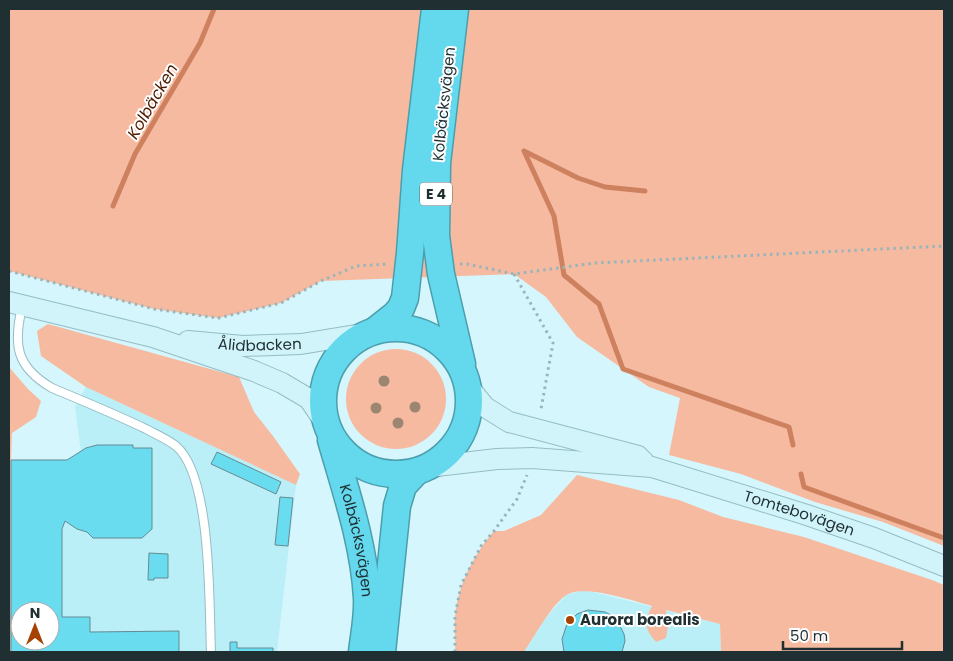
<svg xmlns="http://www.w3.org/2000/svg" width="953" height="661" viewBox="0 0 953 661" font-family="Poppins,sans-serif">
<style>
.built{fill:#bbeff8;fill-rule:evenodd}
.green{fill:#f6baa0}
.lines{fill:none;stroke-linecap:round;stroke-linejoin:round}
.stream{stroke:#ce815e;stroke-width:5}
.building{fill:#69dcf0;stroke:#658b92;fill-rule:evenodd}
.lane-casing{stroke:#95bdc4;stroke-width:10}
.secondary-casing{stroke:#95bdc4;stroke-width:22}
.highway-casing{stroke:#4c9eac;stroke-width:29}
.path{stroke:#9ab5ba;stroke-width:3;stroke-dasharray:2.5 4;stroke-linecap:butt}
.lane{stroke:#fff;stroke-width:8}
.secondary{stroke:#d0f4fa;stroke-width:20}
.highway{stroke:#64d9ed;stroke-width:26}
.tree{fill:#9c8571}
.poi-dot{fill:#a64304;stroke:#fff;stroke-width:2}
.labels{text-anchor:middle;stroke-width:4;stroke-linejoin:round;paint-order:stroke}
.shield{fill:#fff;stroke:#626d70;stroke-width:1}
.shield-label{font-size:14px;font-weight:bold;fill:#1f2f32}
.street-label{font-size:15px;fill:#1f2f32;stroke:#fff}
.poi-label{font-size:15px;font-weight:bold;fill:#1f2f32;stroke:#fff;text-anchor:start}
.water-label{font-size:16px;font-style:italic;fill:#4c1b01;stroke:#fff}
</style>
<rect width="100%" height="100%" fill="#d5f6fc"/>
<!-- built -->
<path class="built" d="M86,387L296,485L277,652H11V460H67L81,452L75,407ZM20,611H50V641H20Z
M585,590L720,624L721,652H524L545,619L566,595Z"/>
<!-- green -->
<path class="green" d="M9,9H944V546L883,522L815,502L741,474L669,455L680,398L649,387L577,337L546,297L514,274L321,281L281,303L218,318L154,309L9,271Z
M48,324L239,377L254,412L273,436L300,474L296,485L86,387L41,356L37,331Z
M346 399a50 50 0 1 1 100 0a50 50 0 1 1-100 0Z
M9,367L28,389L41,401L36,417L12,433L11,460V652H9Z
M577,475L679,500L723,517L804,537L932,580L944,585V652H721L720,624L666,610L668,626L666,638L656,642C644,628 644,622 652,606C632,601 583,583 565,596C551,606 534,637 524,652H455C456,641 454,629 455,618C457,586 474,554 494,531H504L541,515Z"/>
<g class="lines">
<!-- stream -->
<path class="stream" d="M524,151L554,216L564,275L599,304L623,369L789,427L793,445
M524,151L578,178L605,187L645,191
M113,206L135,154L200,43L214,9
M801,474L804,487L944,538"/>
</g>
<!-- building -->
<path class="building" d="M97,445H133V448H152V529L142,538H93L87,532L77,529L65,521L62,529V617H90V632L179,631V652H11V460H67L86,448ZM20,611H50V641H20Z
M217,452L281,482L276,494L211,464Z
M280,497L293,498L288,546L275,545Z
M149,553L168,554V578H154V580H148Z
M588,610L605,612L611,615L619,624L624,634L625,641L622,652H564L562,639L567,624L577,614Z
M230,642H237V648H273V652H230Z"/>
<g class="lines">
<!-- lane casing -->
<g class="lane-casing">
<path id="lane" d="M22,307C13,345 16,367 52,388C83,401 115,414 146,429C155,434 167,439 176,446C212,476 209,605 211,652"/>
</g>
<!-- secondary casing -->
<g class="secondary-casing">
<g id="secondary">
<path d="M9,302L153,337L254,371L282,383L309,399L326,424"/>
<path id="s1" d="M188,341L243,346L301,344L368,333"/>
<path d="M467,385L485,407L509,422L638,456L644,462"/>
<path id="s2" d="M428,467L497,459L532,458L652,467L807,515L874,538L944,566"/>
</g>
</g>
<!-- highway casing -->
<g class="highway-casing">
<g id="highway">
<path d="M455,9L437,163L436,236L441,274L462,364"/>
<circle cx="396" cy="401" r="73"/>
<path d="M376,330L395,315L401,308L405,298L410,253L416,170L435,9"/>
<path id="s3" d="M331,440C346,492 364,544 367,598C368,616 364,635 362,652"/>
<path d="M382,652L397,506L403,486L416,472"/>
</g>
</g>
<!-- path -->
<path class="path" d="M460,264H467L514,274L595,263L944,246
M9,271L154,309L218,318L281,303L321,281L356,266L388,264
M514,274L553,343L541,409
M455,652V616L461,585L481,546L494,531L517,499L527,475"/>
<!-- lane -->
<use href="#lane" class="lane"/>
<!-- secondary -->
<use href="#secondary" class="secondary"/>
<!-- highway -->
<use href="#highway" class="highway"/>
</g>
<!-- trees -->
<g class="tree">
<circle cx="384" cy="381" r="5.5"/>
<circle cx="415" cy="407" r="5.5"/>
<circle cx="376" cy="408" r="5.5"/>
<circle cx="398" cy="423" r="5.5"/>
</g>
<!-- markers -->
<circle class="poi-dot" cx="570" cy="620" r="5"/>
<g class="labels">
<!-- shield labels -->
<rect class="shield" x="420" y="182.5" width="32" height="23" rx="4"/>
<g class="shield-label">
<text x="436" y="199">E 4</text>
</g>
<!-- street labels -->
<g class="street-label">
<text transform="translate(444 104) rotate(-84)" y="5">Kolbäcksvägen</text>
<text dy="5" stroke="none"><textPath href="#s1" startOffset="72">Ålidbacken</textPath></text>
<text dy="5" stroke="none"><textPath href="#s2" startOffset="379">Tomtebovägen</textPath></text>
<text dy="5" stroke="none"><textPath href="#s3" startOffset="104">Kolbäcksvägen</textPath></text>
</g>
<!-- poi labels -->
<g class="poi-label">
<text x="580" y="625">Aurora borealis</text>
</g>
<!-- water labels -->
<g class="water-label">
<text transform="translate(152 101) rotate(-60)" y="6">Kolbäcken</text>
</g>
</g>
<!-- border -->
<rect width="953" height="661" fill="none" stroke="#1f2f32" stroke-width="20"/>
<!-- north arrow -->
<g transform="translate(35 626)"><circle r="24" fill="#ffffff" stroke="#a5acad"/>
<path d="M0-4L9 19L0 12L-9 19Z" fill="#a64304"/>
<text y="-8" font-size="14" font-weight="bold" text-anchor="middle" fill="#1f2f32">N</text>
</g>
<!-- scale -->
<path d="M783 641v8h119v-8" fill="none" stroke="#1f2f32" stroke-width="2.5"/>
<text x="790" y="641" font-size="15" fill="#1f2f32" stroke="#ffffff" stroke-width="4" paint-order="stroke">50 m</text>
</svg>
